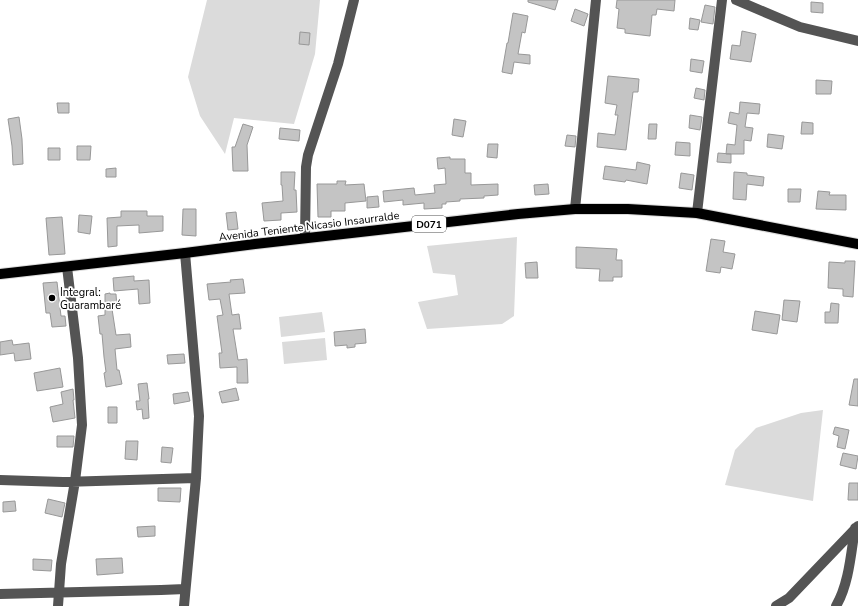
<svg xmlns="http://www.w3.org/2000/svg" width="858" height="606" viewBox="0 0 858 606" font-family="'Nunito Sans',sans-serif">
<style>
.green{fill:#dbdbdb}
.building{fill:#c4c4c4;stroke:#989898}
.lines{fill:none;stroke-linecap:round;stroke-linejoin:round}
.major-casing{stroke:#dbdbdb;stroke-width:12}
.minor{stroke:#545454;stroke-width:10}
.major{stroke:#000;stroke-width:10}
.poi-dot{fill:#000;stroke:#fff;stroke-width:1.5}
.labels{text-anchor:middle;stroke-width:3.5;stroke-linejoin:round;paint-order:stroke}
.shield{fill:#fff;stroke:#4c4c4c;stroke-width:1}
.shield-label{font-size:10px;font-weight:bold;fill:#000}
.street-label{font-size:11px;fill:#000;stroke:#fff}
.poi-label{font-size:11px;fill:#000;stroke:#fff;text-anchor:start}
</style>
<rect width="100%" height="100%" fill="#fff"/>
<!-- green -->
<path class="green" d="M207,0H320L315,54L294,124L234,118L225,154L200,116L188,77Z
M517,237L514,316L502,324L427,329L418,302L458,295L455,275L433,273L427,246Z
M322,312L325,332L281,337L279,317Z
M325,338L327,360L284,364L282,342Z
M823,410L813,501L725,485L735,450L756,428L801,413Z"/>
<!-- building -->
<path class="building" d="M528,0H558L555,10L528,2Z
M617,0H675L674,11L657,9L656,15H652L650,36L625,33V29L617,28L619,9L616,8Z
M811,2L823,3V13L811,12Z
M705,5L715,7L713,24L701,22Z
M575,9L588,14L584,26L571,21Z
M513,13L528,16L525,33L522,32L518,54L530,55V64L514,62L512,74L502,72L507,43H508Z
M690,18L700,20L698,30L689,29Z
M742,31L756,34L751,62L730,59L732,45L740,46Z
M300,32L310,33L309,45L299,44Z
M691,59L704,61L702,73L690,71Z
M608,76L639,79L638,92H633L626,150L597,147L598,133L615,135L618,115H615L617,105L605,103Z
M816,80L832,81L831,94H816Z
M696,88L705,90L704,100L694,98Z
M740,102L760,104L759,114L747,113L745,127L753,128L751,141L744,140V154H726L727,144L735,145L737,125L728,123L730,112L739,114Z
M57,103H69V113H58Z
M690,115L702,117L700,130L689,128Z
M19,117L22,139L23,164L13,165L12,146L8,119Z
M454,119L466,121L463,137L452,135Z
M802,122L813,123V134H801Z
M243,124L253,127L247,145L248,171H233L232,147H235Z
M649,124H657L656,139H648Z
M280,128L300,130L299,141L279,139Z
M768,134L784,136L782,149L767,147Z
M567,135L576,136L575,147L565,146Z
M676,142L690,143V156L675,155Z
M488,144H498L497,158L487,157Z
M77,146H91L90,160H77Z
M48,148H60V160H48Z
M718,153L731,154V163L717,162Z
M450,157V159H465V173H471V185L498,184V195L484,196V198L460,199V201L446,202V204H442V208L424,209V203L403,205V200L384,202L383,191L414,188L415,195L435,193L434,185L446,184L445,168L438,169L437,158Z
M637,162L650,165L647,184L626,180L625,182L603,179L605,166L636,170Z
M116,168V177H106V169Z
M281,172H295L294,190H296L297,212L281,213V220L264,221L262,203L283,201L282,185H281Z
M734,172L747,173V175L764,177L763,186L747,184L746,200L733,199Z
M681,173L694,175L692,190L679,188Z
M337,181H346L345,185L364,184L366,201L345,203V211H331V217H318L317,184H337Z
M548,184L549,194L535,195L534,185Z
M788,189H801L800,202H788Z
M818,191L830,192L829,195H846V210L816,209Z
M378,196L379,207L367,208V197Z
M183,209H196V236L182,235Z
M121,211H147V216H163V231L139,233V225L117,226V246L108,247L107,218L121,217Z
M236,212L238,229L228,230L226,213Z
M79,215L92,216L90,234L78,232Z
M62,217L65,254L49,255L46,218Z
M711,239L725,241L723,252L735,254L732,269L721,267L720,273L706,271Z
M576,247L617,249L616,260H622V277H613V281H599L600,269L576,268Z
M845,261H855L853,297L843,296V289L828,288L829,262L845,263Z
M537,262L538,278H526L525,263Z
M134,276V281L149,280L150,303L139,304L138,289L114,291L113,278Z
M243,279L245,293L229,294L232,315L239,314L241,329H233L238,360L247,359L248,383H237V367L220,368L219,353H222L217,316L223,315L220,299L209,300L207,284L231,282L230,280Z
M57,282L61,316H65L66,326L52,327L50,313H46L43,283Z
M110,293V294H116L117,308L112,309L116,335L130,334L131,347L115,349L117,370H119L122,384L106,387L104,373L106,372L104,357L102,334H100L98,316L105,315V294Z
M784,300L800,301L797,322L782,320Z
M831,303L839,304L838,323H825V312H830Z
M755,311L780,315L777,334L752,330Z
M365,329L366,343L355,344V347L347,348V345L335,346L334,332Z
M12,340L13,345L29,343L31,359L15,361L14,353L0,355V342Z
M184,354L185,363L168,364L167,355Z
M60,368L63,387L37,391L34,373Z
M854,379H858V406L849,405Z
M147,383L149,399H148L149,418L143,419L142,409L137,410L136,401H140L138,384Z
M236,388L239,400L222,403L219,392Z
M73,389L74,400H73L75,418L53,422L50,407L63,404L61,392Z
M188,392L190,401L174,404L173,394Z
M108,407H117V423H108Z
M835,427L849,430L845,449L837,447L839,436L833,434Z
M57,436H74L73,447H57Z
M126,441H138L137,460L125,459Z
M162,447L173,448L171,463L161,462Z
M843,453L858,456L856,469L840,465Z
M849,483H858V500H848Z
M158,488H181L180,502L158,501Z
M48,499L65,503L62,517L45,513Z
M15,501L16,511L3,512V502Z
M155,526V536L138,537L137,527Z
M122,558L123,573L97,575L96,559Z
M33,559L52,560L51,571L33,570Z"/>
<g class="lines">
<!-- major casing -->
<g class="major-casing">
<path id="major" d="M0,274L185,253L255,244L518,214L575,209H628L697,213L858,244"/>
</g>
<!-- minor -->
<path class="minor" d="M736,0L800,27L858,41
M575,209L596,0
M697,213L722,0
M305,238L306,167L308,155L338,64L354,0
M0,480L63,482L196,478
M0,594L161,590L185,589
M58,606L61,564L75,481L82,425L78,358L67,267
M184,606L196,478L199,416L185,253
M776,606L789,598L858,526
M836,606C849,584 851,553 855,528"/>
<!-- major -->
<use href="#major" class="major"/>
</g>
<!-- markers -->
<circle class="poi-dot" cx="52" cy="298" r="4"/>
<g class="labels">
<!-- shield labels -->
<rect class="shield" x="412" y="216" width="34" height="16" rx="3"/>
<g class="shield-label">
<text x="429" y="228">D071</text>
</g>
<!-- street labels -->
<g class="street-label">
<text transform="translate(309 226) rotate(-7)" y="4">Avenida Teniente Nicasio Insaurralde</text>
</g>
<!-- poi labels -->
<g class="poi-label">
<text x="60" y="296">Integral:<tspan x="60" dy="13">Guarambaré</tspan></text>
</g>
</g>
</svg>
